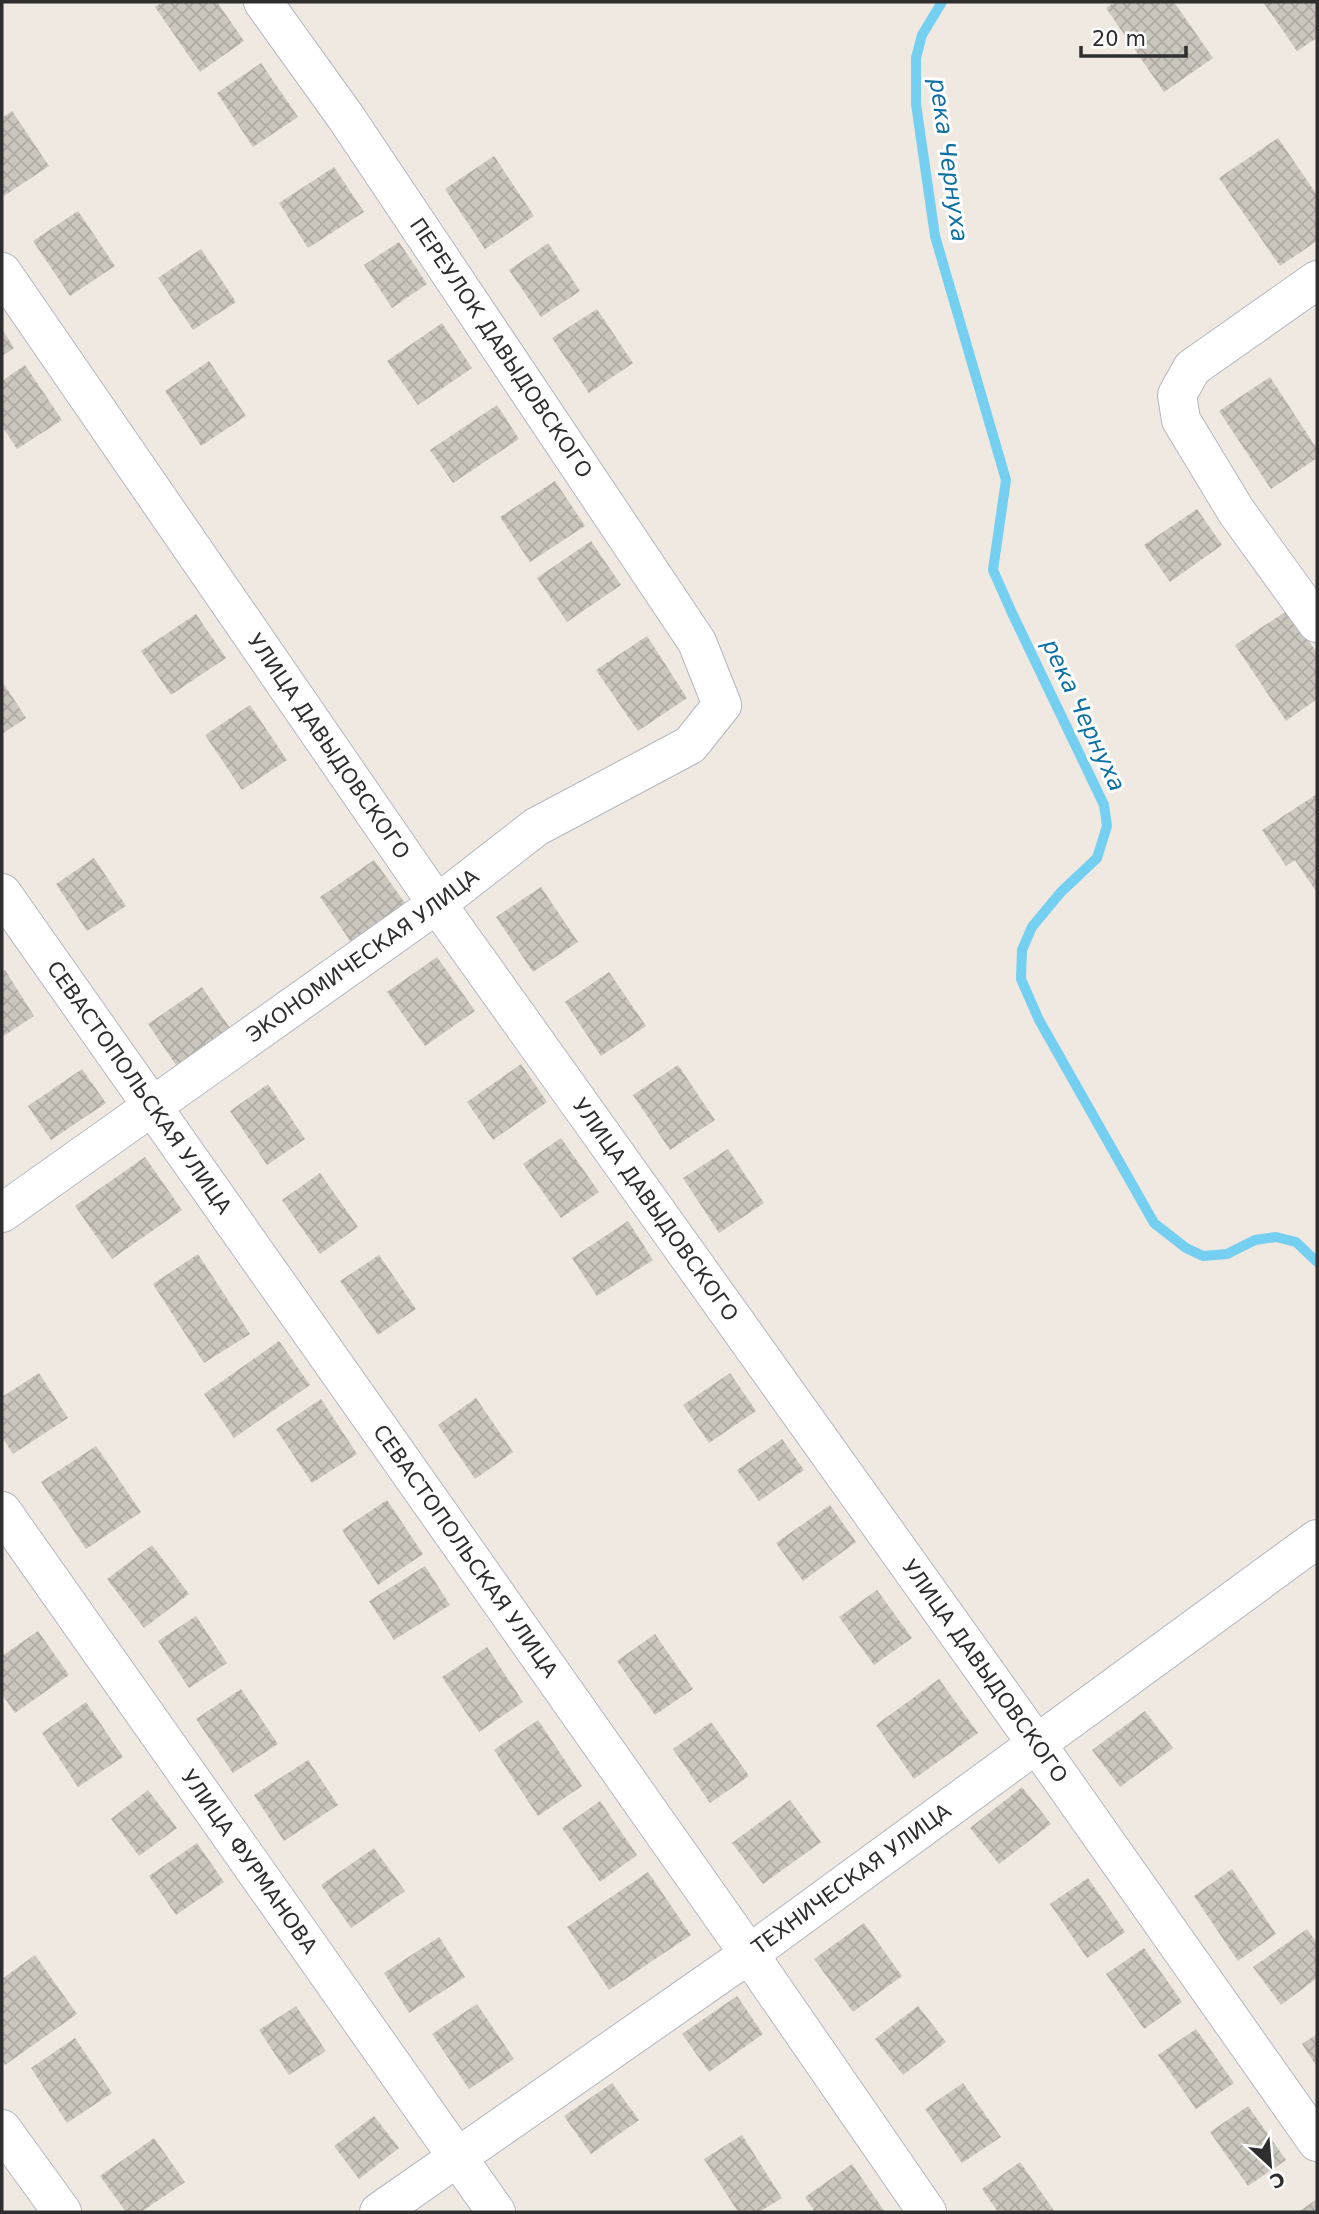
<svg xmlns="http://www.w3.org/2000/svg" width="1319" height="2214" viewBox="0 0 1319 2214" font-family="'DejaVu Sans',sans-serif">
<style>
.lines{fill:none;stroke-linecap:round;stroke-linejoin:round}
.stream{stroke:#75cff0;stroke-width:10}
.building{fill:url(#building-cross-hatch)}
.street-casing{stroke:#b4b7c1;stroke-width:40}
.secondary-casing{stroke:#b4b7c1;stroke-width:40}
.street{stroke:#fff;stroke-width:38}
.secondary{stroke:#fff;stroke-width:38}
.labels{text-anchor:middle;stroke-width:6;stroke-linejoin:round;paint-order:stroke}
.street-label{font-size:21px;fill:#2e2e2e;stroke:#fff}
.water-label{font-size:23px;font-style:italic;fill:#0d6fa3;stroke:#fff}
</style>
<defs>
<pattern id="building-cross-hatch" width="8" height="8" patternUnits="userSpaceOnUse" patternTransform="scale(1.75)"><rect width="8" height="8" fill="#cbc7bf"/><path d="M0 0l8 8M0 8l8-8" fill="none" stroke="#afaba4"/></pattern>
</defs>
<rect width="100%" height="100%" fill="#efe9e1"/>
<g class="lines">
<!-- stream -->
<path class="stream" d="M942,2L922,35L916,58V104L935,236L1006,480L993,570L1012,613L1104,805L1107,826L1097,858L1061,892L1032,927L1022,950L1021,979L1039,1020L1154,1223L1186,1248L1203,1256L1227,1254L1255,1240L1276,1237L1296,1242L1317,1262"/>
</g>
<!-- building -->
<path class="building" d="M163,2H217L244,41L200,72L155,7Z
M1115,2H1174L1213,58L1164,92L1106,8Z
M1263,2H1317V38L1297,51Z
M261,63L298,117L253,147L217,93Z
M12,111L49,166L4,196L2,193V118Z
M1278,138L1317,195V241L1280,266L1219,178Z
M494,156L534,216L485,249L445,189Z
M334,167L364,212L308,248L279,203Z
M78,211L115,266L70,296L33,241Z
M399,242L427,284L392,308L364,265Z
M548,243L580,291L541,317L509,270Z
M201,249L236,302L193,330L158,278Z
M597,309L633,363L589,393L552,338Z
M442,323L472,368L418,405L387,361Z
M2,329L14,348L2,356Z
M209,361L246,416L201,446L165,391Z
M25,365L62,420L17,449L2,426V381Z
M1270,377L1317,449V458L1271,489L1219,411Z
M497,405L519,439L453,483L430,450Z
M555,481L585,526L530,562L500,517Z
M1197,509L1222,545L1170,582L1144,545Z
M591,541L621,585L567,622L537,578Z
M1288,610L1317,653V699L1286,721L1235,645Z
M196,614L226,658L171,695L141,651Z
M647,636L687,698L638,731L596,670Z
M2,681L26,718L2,734Z
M250,705L287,760L242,790L205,735Z
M1317,794V893L1295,860L1286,866L1262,830Z
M94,858L126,906L87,931L56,884Z
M374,860L405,903L351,942L320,897Z
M541,887L578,942L533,972L496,917Z
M437,957L475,1011L425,1046L387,992Z
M5,970L34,1016L2,1037V972Z
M609,972L646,1026L601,1056L565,1002Z
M202,987L232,1031L178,1068L148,1024Z
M521,1064L547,1102L493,1140L467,1102Z
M678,1065L715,1120L670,1150L633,1095Z
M82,1069L106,1103L51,1140L28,1106Z
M268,1084L305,1139L267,1165L230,1111Z
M561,1138L599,1192L561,1218L523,1164Z
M728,1149L764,1203L719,1233L683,1178Z
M145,1157L182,1210L112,1259L75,1206Z
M320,1173L358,1227L320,1254L282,1200Z
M628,1221L653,1260L597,1296L572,1258Z
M198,1254L250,1334L204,1363L153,1284Z
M379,1255L416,1309L378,1335L340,1281Z
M279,1341L310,1385L234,1438L204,1394Z
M39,1373L68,1418L13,1454L2,1437V1397Z
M730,1373L756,1411L709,1443L683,1405Z
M476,1398L513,1452L475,1479L438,1425Z
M321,1399L357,1454L312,1483L276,1429Z
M782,1439L804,1470L759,1501L737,1470Z
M96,1446L141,1512L86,1549L41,1482Z
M387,1500L423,1554L378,1585L342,1530Z
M830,1505L856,1542L803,1581L776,1543Z
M152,1545L189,1594L144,1628L107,1579Z
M425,1566L450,1605L394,1640L369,1601Z
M877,1590L912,1638L874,1665L839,1617Z
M196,1616L227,1663L189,1688L158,1641Z
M38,1631L69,1675L15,1713L2,1694V1656Z
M655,1634L693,1689L655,1715L617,1661Z
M487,1647L523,1702L479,1732L442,1677Z
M939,1679L978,1733L914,1779L876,1725Z
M241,1689L278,1744L233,1773L196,1719Z
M86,1702L123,1757L78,1787L42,1733Z
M1145,1711L1173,1748L1120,1787L1092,1750Z
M538,1720L582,1786L538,1816L494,1750Z
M711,1722L749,1776L710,1803L673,1749Z
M308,1760L338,1805L284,1841L254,1795Z
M1022,1787L1051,1824L999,1864L970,1828Z
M148,1790L177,1828L139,1856L111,1819Z
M790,1800L821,1842L763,1884L732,1843Z
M600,1801L637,1855L600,1882L562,1828Z
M197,1843L224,1882L176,1915L149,1876Z
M374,1848L405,1891L351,1928L321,1885Z
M1232,1869L1276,1934L1238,1961L1194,1896Z
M648,1872L691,1935L609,1990L567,1927Z
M1088,1878L1125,1932L1087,1958L1050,1904Z
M864,1923L902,1976L853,2012L814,1959Z
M1307,1929L1317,1943V1978L1281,2005L1253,1967Z
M439,1937L465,1977L409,2013L384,1973Z
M1144,1948L1182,2002L1144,2029L1106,1974Z
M35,1955L77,2014L5,2065L2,2060V1979Z
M737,1996L763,2034L709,2072L682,2034Z
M477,2004L514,2059L469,2089L432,2034Z
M296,2006L326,2051L289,2075L259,2030Z
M918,2006L946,2042L903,2075L875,2039Z
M1196,2029L1234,2083L1196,2109L1158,2055Z
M1317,2034V2067L1302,2044Z
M75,2038L112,2093L67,2123L31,2068Z
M612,2083L639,2120L591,2154L564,2116Z
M963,2083L1001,2137L962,2163L925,2109Z
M1248,2106L1286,2160L1248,2186L1210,2132Z
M374,2116L399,2148L359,2179L334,2146Z
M742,2135L782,2198L759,2212H738L704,2159Z
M154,2138L185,2182L141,2212H126L100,2176Z
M1020,2162L1055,2212H998L982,2189Z
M852,2164L885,2212H815L805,2197Z
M1317,2199V2212H1298Z"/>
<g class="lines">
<!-- street casing -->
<g class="street-casing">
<g id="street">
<path id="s1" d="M2,272L437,904L1036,1743L1317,2142"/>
<path d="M1317,280L1192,368L1177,395L1181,420L1236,511L1317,623"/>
<path id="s2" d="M2,893L749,1954L927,2212"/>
<path id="s3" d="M2,1213L437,904L536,827L690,745L722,705L697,642L345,116L263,2"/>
<path id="s4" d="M2,1511L496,2212"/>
<path d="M2,2129L62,2212"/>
</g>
</g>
<!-- secondary casing -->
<g class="secondary-casing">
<g id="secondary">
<path id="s5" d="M379,2212L749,1954L1317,1539"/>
</g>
</g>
<!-- street -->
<use href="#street" class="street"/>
<!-- secondary -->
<use href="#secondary" class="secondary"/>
</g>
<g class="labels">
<!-- street labels -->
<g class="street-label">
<text transform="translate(501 348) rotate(56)" y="7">ПЕРЕУЛОК ДАВЫДОВСКОГО</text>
<text dy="7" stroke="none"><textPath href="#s1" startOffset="576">УЛИЦА ДАВЫДОВСКОГО</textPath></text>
<text dy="7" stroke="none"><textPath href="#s3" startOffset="443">ЭКОНОМИЧЕСКАЯ УЛИЦА</textPath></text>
<text dy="7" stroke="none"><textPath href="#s2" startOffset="238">СЕВАСТОПОЛЬСКАЯ УЛИЦА</textPath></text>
<text dy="7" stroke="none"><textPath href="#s1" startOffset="1143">УЛИЦА ДАВЫДОВСКОГО</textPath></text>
<text dy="7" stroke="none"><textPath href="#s2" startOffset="805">СЕВАСТОПОЛЬСКАЯ УЛИЦА</textPath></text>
<text dy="7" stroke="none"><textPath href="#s1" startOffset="1710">УЛИЦА ДАВЫДОВСКОГО</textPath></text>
<text dy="7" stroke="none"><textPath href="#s4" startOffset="429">УЛИЦА ФУРМАНОВА</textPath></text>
<text dy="7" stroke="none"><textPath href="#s5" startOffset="578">ТЕХНИЧЕСКАЯ УЛИЦА</textPath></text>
</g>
<!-- water labels -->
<g class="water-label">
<text transform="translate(949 160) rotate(82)" y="8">река Чернуха</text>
<text transform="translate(1084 715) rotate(65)" y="8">река Чернуха</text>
</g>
</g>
<!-- border -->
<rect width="1319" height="2214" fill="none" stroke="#2e2e2e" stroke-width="7"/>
<!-- north arrow -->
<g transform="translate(1270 2165) rotate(154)" stroke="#ffffff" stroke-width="5" paint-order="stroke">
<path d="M0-5L12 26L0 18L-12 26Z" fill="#2e2e2e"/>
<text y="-10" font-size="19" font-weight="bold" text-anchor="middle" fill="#2e2e2e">С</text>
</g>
<!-- scale -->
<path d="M1081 46v10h105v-10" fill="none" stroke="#2e2e2e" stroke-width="3.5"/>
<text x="1092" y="46" font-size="21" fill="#2e2e2e" stroke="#ffffff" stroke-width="5" paint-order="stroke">20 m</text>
</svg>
